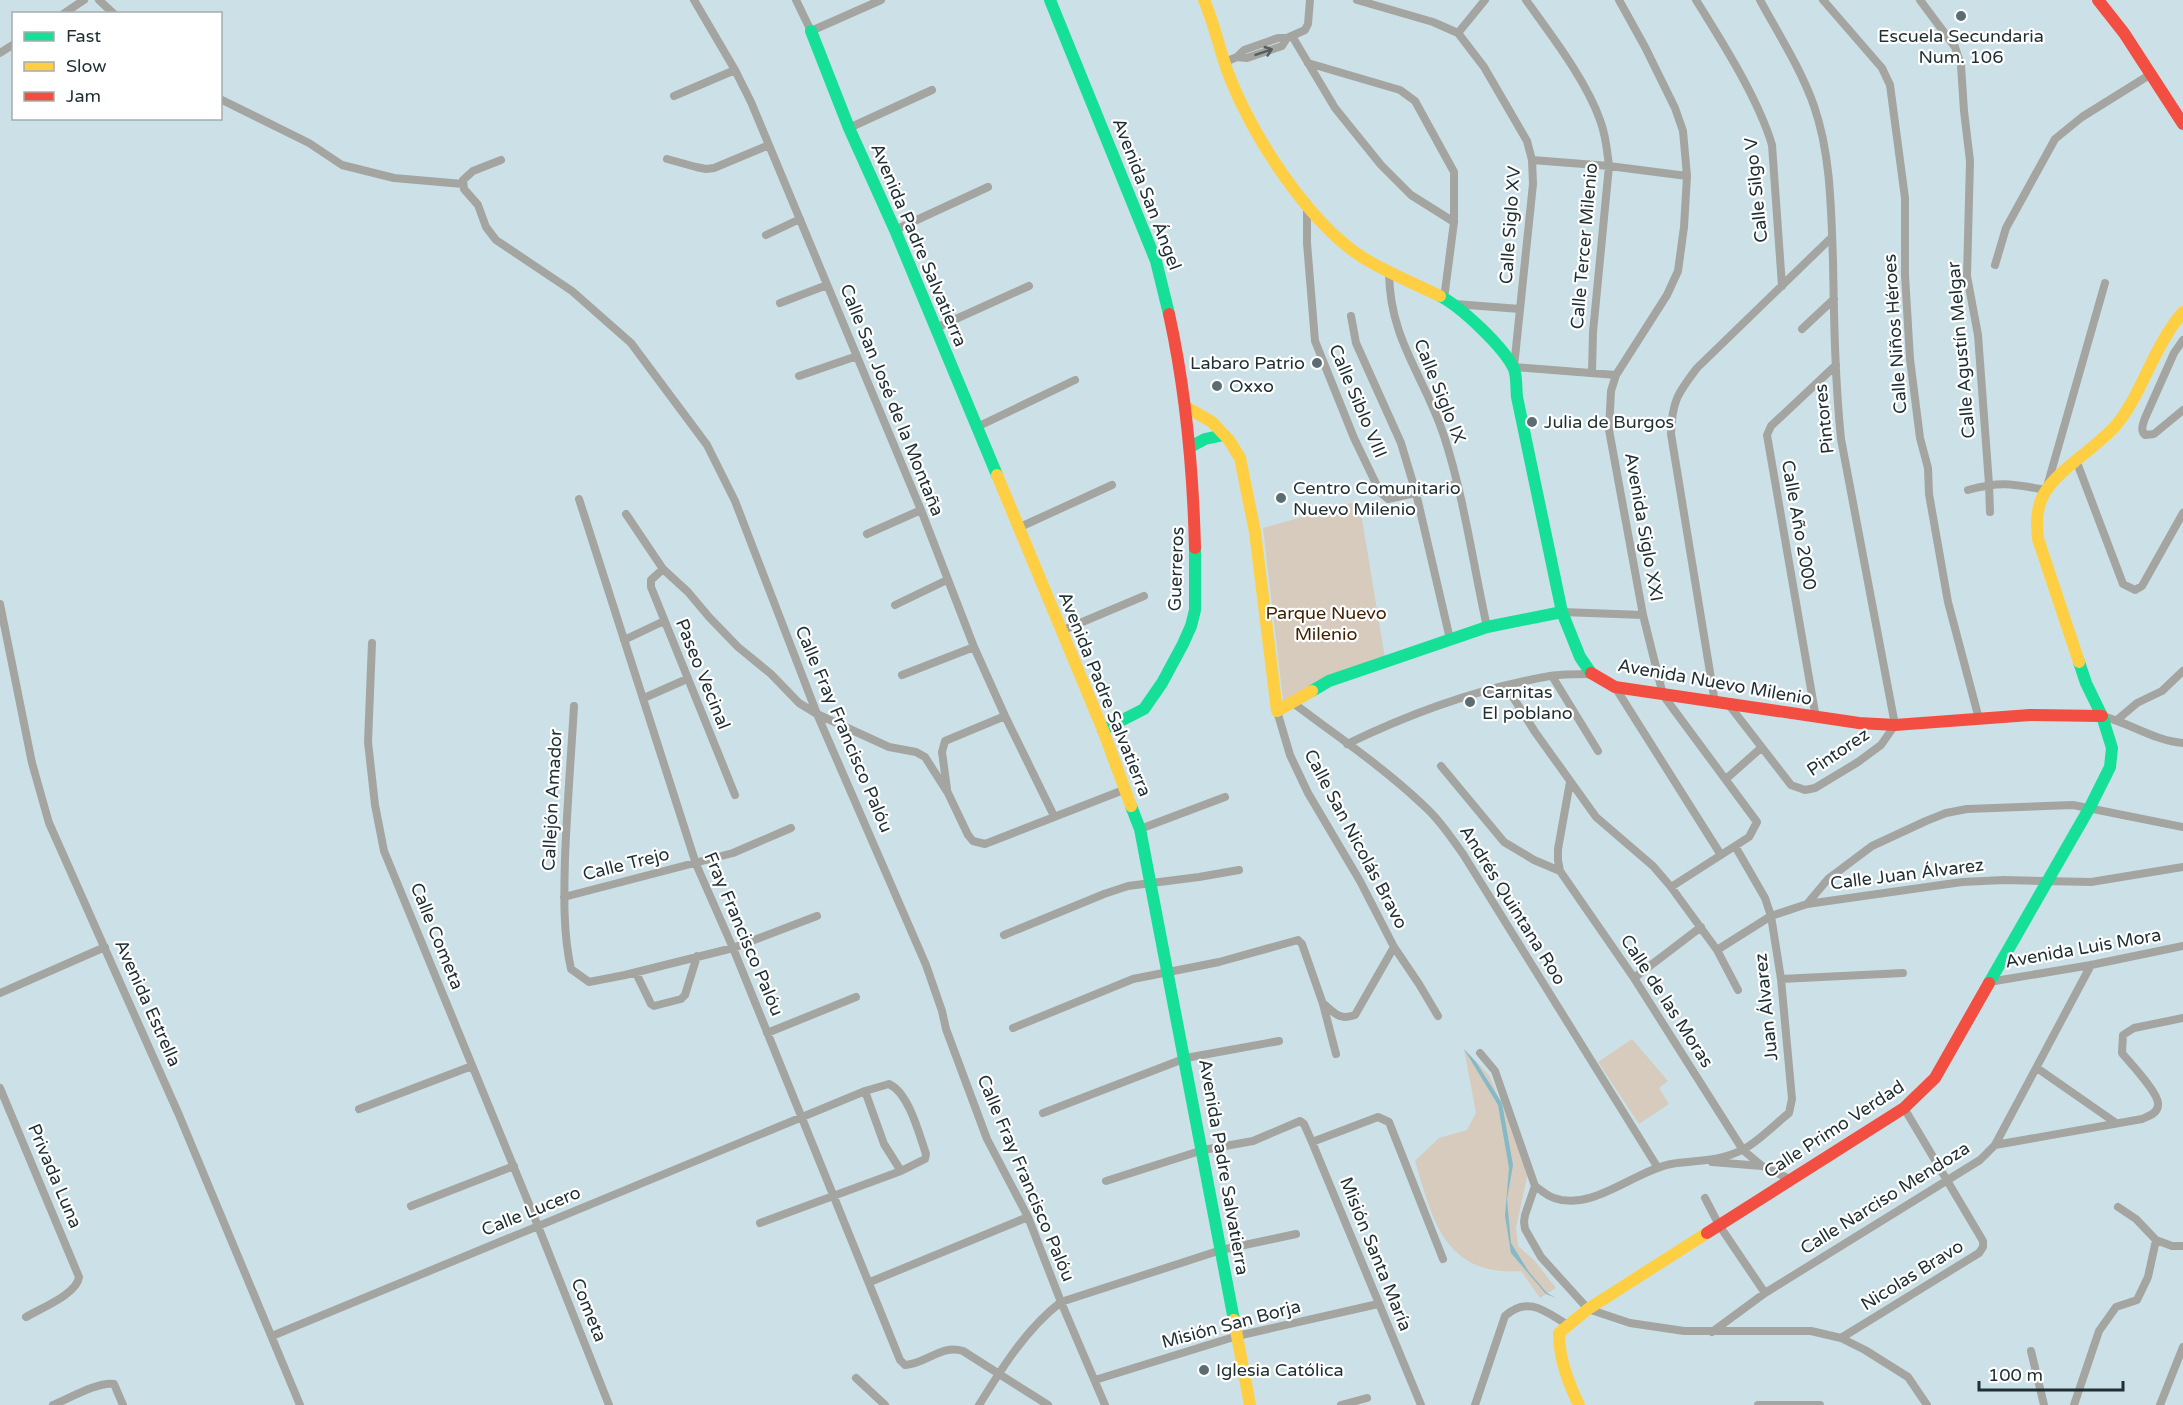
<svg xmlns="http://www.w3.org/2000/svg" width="2183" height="1405" viewBox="0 0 2183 1405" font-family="'Varela Round',sans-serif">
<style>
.green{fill:#d6cbbc}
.water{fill:#84bac8}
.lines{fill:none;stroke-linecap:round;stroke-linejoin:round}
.street{stroke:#a4a5a0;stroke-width:8}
.fast{stroke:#16e098;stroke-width:12}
.slow{stroke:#ffcf43;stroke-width:12}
.jam{stroke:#f24e42;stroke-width:12}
.oneway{stroke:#545e5f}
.poi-dot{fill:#5b6d72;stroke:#fff;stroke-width:2}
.labels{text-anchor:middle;stroke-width:4.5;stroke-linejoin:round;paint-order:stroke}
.poi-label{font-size:18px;fill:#1f2f33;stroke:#fff;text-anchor:start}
.street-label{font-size:18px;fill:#1f2f33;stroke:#fff}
.park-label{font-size:18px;fill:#3f2303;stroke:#fff}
</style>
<rect width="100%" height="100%" fill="#cbe1e7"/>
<!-- green -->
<path class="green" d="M1359,501L1385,658L1284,708L1263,528Z
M1632,1039L1668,1081L1659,1088L1669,1104L1639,1124L1598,1062Z
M1464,1049L1489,1075L1529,1168L1516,1228L1518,1246L1534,1260L1556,1288L1540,1298L1521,1271C1445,1276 1433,1221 1415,1161L1439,1138L1467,1130L1476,1113Z"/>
<!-- water -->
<path class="water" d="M1464,1049L1476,1062L1502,1103L1513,1165L1507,1199L1511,1243L1529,1272L1547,1293L1556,1298L1546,1294L1511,1253L1505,1216L1509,1168L1498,1105Z"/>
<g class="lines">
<!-- street -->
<path class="street" d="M99,0L114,14
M694,0L735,70L751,102L921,510L974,647L1005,716L1054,816
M796,0L811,31L881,0
M1357,0L1433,22L1458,33L1484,67L1527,141L1532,160L1533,184L1514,367L1616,375
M1526,0C1551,35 1586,80 1600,120C1606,135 1607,151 1609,166L1593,332L1592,373
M1619,0L1645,47L1675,108L1683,131L1687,176L1684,227L1678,271L1667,295L1616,375L1611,391L1609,430L1643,615L1663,695L1757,822L1749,837L1671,887
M1696,0C1722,42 1758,98 1772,145L1782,286
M1823,0L1882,68L1890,85L1905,198V275L1910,359L1920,438L1928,468L1929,494L1948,602L1979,719
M1920,0L1955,47L1961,65L1964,111L1970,161L1967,276L1978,335L1989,484L1990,512
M63,14L84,0
M1458,33L1485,0
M1292,36L1335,108L1381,165L1411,195L1454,222
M0,53L14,44
M1237,57L1247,58L1282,46L1287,38
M1225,62L1237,57L1244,50L1278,38H1287L1305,30L1308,24L1310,0
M1308,63L1400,90L1415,101L1454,172V222L1444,299
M674,96L735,70
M220,99L309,143L342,165L394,178L463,184
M849,128L932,90
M667,159L696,167L706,169L714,168L769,145
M501,160L473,171L463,180L464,189L478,205L486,227L496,240L572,291L631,343L707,445L735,501L817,714L926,965L942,1011L946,1029L987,1139L1028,1217L1061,1302L1105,1405
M1532,160L1609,166L1687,176
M1307,203V243L1315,341L1354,438L1380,492L1388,499L1457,484
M895,230L988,187
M766,235L800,219
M1995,265L2006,228L2055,139L2082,117L2151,74
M1389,273C1390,341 1424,375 1444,436C1464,497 1473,564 1487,627
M780,303L827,285
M1455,304L1520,309
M1351,316L1356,343L1401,443L1416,493L1450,639
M936,328L1029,286
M1802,329L1834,299
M2183,340L2174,353L2145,418C2143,424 2140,430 2145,435L2154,434L2183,410
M799,376L857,356
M977,427L1075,380
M2076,460L2123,584L2135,590L2142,586L2183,513
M1968,490C2002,481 2012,484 2046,490L2105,283
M579,499L696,864L733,948L900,1360L905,1365C926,1364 941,1344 963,1351L1048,1405
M626,514L663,569L688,592L709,617L738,647L771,674L799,703L817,714L889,747L916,752L925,757L948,793L968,835L973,841L985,844L1126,789
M1018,528L1112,485
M867,534L921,510
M663,569L651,580V587L735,795
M0,604L32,763L49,823L179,1115L300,1405
M895,605L947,580
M1562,612L1643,615
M1061,631L1144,596
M624,640L664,621
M372,643L368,742L375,805L384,851L538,1226L609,1405
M902,675L974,647
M1552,676L1598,751
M1506,686L1535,732L1596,817L1653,866L1671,887L1717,950L1738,990
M1615,687L1721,855
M644,698L687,679
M1292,702C1335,735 1382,766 1422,804C1438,818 1450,836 1463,854L1658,1168
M1715,703L1671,434C1672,402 1677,394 1697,368L1832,237
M1729,705L1791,785L1805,790L1815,788L1858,762L1881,745L1895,725L1841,439C1835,380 1834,320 1833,261C1831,209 1831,155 1814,106C1801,69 1779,35 1760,0
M574,706C571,757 567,807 565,858C564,895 563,933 571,969L589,982L625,975L733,948L817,916
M1277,711L1290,755L1308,793L1360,881L1394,947L1419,984L1438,1016
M2102,716C2130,723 2155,741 2183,743
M1816,718L1767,435L1771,426L1836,365
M2117,720L2137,703L2162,691L2183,671
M1347,744C1411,713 1480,688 1550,676C1563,674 1578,674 1592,674
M1441,766L1504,842L1534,860L1560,871
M1726,779L1761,748
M1570,782L1558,849V860L1560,871L1634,978L1743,1150L1762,1166L1792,1180
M947,789L942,752L945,741L1005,716
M1140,829L1225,797
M564,897L733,853L791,828
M1807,904L1828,879L1872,846L1926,821L1946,813L1967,809L2073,805L2183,827
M1004,935L1104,894L1128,886L1199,877L1239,870
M1717,950L1771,916L1807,904L1962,882L2004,880L2091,882L2183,867
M636,973L651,1004L654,1006L681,999L685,995L697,956
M1634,978L1701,927
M1781,979L1903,973
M1989,982L2091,965L2183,946
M0,993L105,947
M1325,1005C1336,1015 1341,1020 1355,1015L1394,947
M1013,1028L1133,979L1219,962L1298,940L1302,944L1323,1004L1336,1054
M767,1033L856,997
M1480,1053L1495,1071L1535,1186
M2037,1068L2116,1123
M0,1088L79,1277C77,1294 41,1308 26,1317
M865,1091L884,1144L901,1171
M359,1109L472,1066
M1043,1113L1186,1058L1279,1041
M1312,1142L1378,1117L1389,1122L1443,1259
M1995,1145L2142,1119C2149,1116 2159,1113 2158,1103C2157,1091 2130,1063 2122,1053L2123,1035L2134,1028L2183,1018
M1712,1162L1762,1166
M1106,1181L1203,1150L1253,1141L1300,1121L1304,1124L1312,1142L1421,1405
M1535,1186C1541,1190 1547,1196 1554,1198C1592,1212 1634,1171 1671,1164C1695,1160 1718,1162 1742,1150C1757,1143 1775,1124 1789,1113L1792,1099L1781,979L1771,916L1765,898L1735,846
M1535,1186L1525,1215L1524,1222L1525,1229L1541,1257L1588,1309L1630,1323L1684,1331H1811L1841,1338L1865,1350L1908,1377L1927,1405
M1705,1198L1719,1225L1765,1293
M411,1206L514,1166
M2156,1240L2172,1246H2183
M870,1282L1028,1217
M1712,1332L1765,1293L1980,1160L1995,1145L2091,965
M272,1336L865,1091L889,1084C909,1093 919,1134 926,1154L925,1159L901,1171L760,1223
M1841,1338L1979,1253L1983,1247V1241L1904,1108
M2031,1351L2044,1405
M856,1378L885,1405
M1095,1380L1237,1336L1378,1304
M53,1405C68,1399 99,1381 114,1384L123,1405
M979,1405C1002,1368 1026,1329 1061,1302L1221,1250L1296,1234
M1341,1405L1367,1398
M1475,1405L1505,1316C1528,1295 1546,1312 1568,1325
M1758,1405H1820
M2074,1405L2099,1331L2116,1307L2137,1300L2148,1277L2156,1240L2136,1219L2118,1207
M2160,1405L2183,1347"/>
<!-- fast -->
<path class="fast" d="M1050,0L1156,261L1169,314
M811,31L849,128L895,230L997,475
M1440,296C1461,307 1504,347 1514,369C1517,377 1516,388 1517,397L1562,612L1580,657L1591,673
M1190,447L1205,439L1224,435
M1312,691L1329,681L1487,627L1562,612
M1103,730L1144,709L1162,683L1183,644L1191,626L1195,610V548
M1131,806L1140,829L1234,1320
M1989,983L2090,807L2110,767L2112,748L2102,716L2086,683L2079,662"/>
<!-- slow -->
<path class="slow" d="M1204,0C1215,25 1220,53 1230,78C1254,138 1308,222 1362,257C1387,273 1414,283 1440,296
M1186,407L1212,422L1229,440L1240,458L1255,532L1277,711L1312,691
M997,475L1103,730L1131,806
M2079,662L2038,539C2036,524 2036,508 2044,494C2057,470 2098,447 2117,424C2144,390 2153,347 2183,312
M1234,1320L1250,1405
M1579,1405C1568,1382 1559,1359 1559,1333L1588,1309L1707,1233"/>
<!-- jam -->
<path class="jam" d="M2098,0L2124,33L2183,124
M1169,314C1186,391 1193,469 1195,548
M1591,673L1615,687L1859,723L1895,725L2030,715L2102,716
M1707,1233L1904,1108L1935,1078L1989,983"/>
</g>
<!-- one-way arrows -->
<defs><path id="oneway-shaft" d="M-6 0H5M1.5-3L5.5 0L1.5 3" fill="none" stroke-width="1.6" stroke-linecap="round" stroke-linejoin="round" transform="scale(1.5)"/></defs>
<use class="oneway" href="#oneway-shaft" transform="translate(1264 52) rotate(-19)"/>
<!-- markers -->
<g class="poi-dot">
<circle cx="1961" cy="16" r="6"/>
<circle cx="1317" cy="363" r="6"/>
<circle cx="1217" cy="386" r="6"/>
<circle cx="1532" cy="422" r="6"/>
<circle cx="1281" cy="498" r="6"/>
<circle cx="1470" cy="702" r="6"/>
<circle cx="1204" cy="1370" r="6"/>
</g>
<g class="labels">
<!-- poi labels -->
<g class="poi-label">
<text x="1961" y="42" text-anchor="middle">Escuela Secundaria<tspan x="1961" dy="21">Num. 106</tspan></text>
<text x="1305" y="369" text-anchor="end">Labaro Patrio</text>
<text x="1229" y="392">Oxxo</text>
<text x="1544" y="428">Julia de Burgos</text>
<text x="1293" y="494">Centro Comunitario<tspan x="1293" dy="21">Nuevo Milenio</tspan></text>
<text x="1482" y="698">Carnitas<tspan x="1482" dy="21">El poblano</tspan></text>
<text x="1216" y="1376">Iglesia Católica</text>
</g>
<!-- street labels -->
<g class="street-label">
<text transform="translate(1756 190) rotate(-96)" y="6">Calle Silgo V</text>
<text transform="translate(1147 194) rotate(69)" y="6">Avenida San Ángel</text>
<text transform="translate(1510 225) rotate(-86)" y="6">Calle Siglo XV</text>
<text transform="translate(919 245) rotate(67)" y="6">Avenida Padre Salvatierra</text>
<text transform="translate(1584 246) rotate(-85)" y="6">Calle Tercer Milenio</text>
<text transform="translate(1895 334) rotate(-94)" y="6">Calle Niños Héroes</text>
<text transform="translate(1961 350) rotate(-95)" y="6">Calle Agustín Melgar</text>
<text transform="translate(1440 391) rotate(68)" y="6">Calle Siglo IX</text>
<text transform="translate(892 400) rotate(68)" y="6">Calle San José de la Montaña</text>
<text transform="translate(1358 401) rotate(67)" y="6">Calle Siblo VIII</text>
<text transform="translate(1824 419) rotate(-96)" y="6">Pintores</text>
<text transform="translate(1799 525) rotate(80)" y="6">Calle Año 2000</text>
<text transform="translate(1644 527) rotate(80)" y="6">Avenida Siglo XXI</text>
<text transform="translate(1176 569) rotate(-88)" y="6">Guerreros</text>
<text transform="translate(703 674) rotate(68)" y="6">Paseo Vecinal</text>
<text transform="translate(1715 682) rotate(10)" y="6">Avenida Nuevo Milenio</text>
<text transform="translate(1105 694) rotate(68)" y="6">Avenida Padre Salvatierra</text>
<text transform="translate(844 729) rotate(67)" y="6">Calle Fray Francisco Palóu</text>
<text transform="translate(1838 752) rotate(-34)" y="6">Pintorez</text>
<text transform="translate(552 800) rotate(-87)" y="6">Callejón Amador</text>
<text transform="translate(1356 839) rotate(62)" y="6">Calle San Nicolás Bravo</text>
<text transform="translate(626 864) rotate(-14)" y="6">Calle Trejo</text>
<text transform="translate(1907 874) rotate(-7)" y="6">Calle Juan Álvarez</text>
<text transform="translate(1513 905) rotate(58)" y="6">Andrés Quintana Roo</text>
<text transform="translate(744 934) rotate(67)" y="6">Fray Francisco Palóu</text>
<text transform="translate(437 936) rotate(68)" y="6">Calle Cometa</text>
<text transform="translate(2083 948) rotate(-10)" y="6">Avenida Luis Mora</text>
<text transform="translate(1667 1001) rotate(57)" y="6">Calle de las Moras</text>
<text transform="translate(148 1003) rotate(66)" y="6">Avenida Estrella</text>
<text transform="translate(1766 1007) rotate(-96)" y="6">Juan Álvarez</text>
<text transform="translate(1834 1129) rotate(-33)" y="6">Calle Primo Verdad</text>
<text transform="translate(1224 1167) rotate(80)" y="6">Avenida Padre Salvatierra</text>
<text transform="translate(55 1176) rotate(67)" y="6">Privada Luna</text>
<text transform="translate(1026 1178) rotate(67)" y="6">Calle Fray Francisco Palóu</text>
<text transform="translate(1885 1198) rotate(-32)" y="6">Calle Narciso Mendoza</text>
<text transform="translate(531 1211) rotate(-22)" y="6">Calle Lucero</text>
<text transform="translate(1376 1254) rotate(68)" y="6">Misión Santa María</text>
<text transform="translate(1912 1275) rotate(-32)" y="6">Nicolas Bravo</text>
<text transform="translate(589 1310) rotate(68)" y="6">Cometa</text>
<text transform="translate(1231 1324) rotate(-15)" y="6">Misión San Borja</text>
</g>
<!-- park labels -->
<g class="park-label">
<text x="1326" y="619">Parque Nuevo<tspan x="1326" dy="21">Milenio</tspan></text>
</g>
</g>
<!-- legend -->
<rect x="12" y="12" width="210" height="108" fill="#ffffff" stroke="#a5acad" stroke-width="1.5"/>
<rect x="24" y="32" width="30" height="9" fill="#16e098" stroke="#a5acad" stroke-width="1.5"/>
<text x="66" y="42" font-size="18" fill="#1f2f33">Fast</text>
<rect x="24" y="62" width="30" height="9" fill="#ffcf43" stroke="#a5acad" stroke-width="1.5"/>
<text x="66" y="72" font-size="18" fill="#1f2f33">Slow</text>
<rect x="24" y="92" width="30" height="9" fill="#f24e42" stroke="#a5acad" stroke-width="1.5"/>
<text x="66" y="102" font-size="18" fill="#1f2f33">Jam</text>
<!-- scale -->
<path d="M1979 1381v9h144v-9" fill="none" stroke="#1f2f33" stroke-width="3"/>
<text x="1988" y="1381" font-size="18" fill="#1f2f33" stroke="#ffffff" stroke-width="4.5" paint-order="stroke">100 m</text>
</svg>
